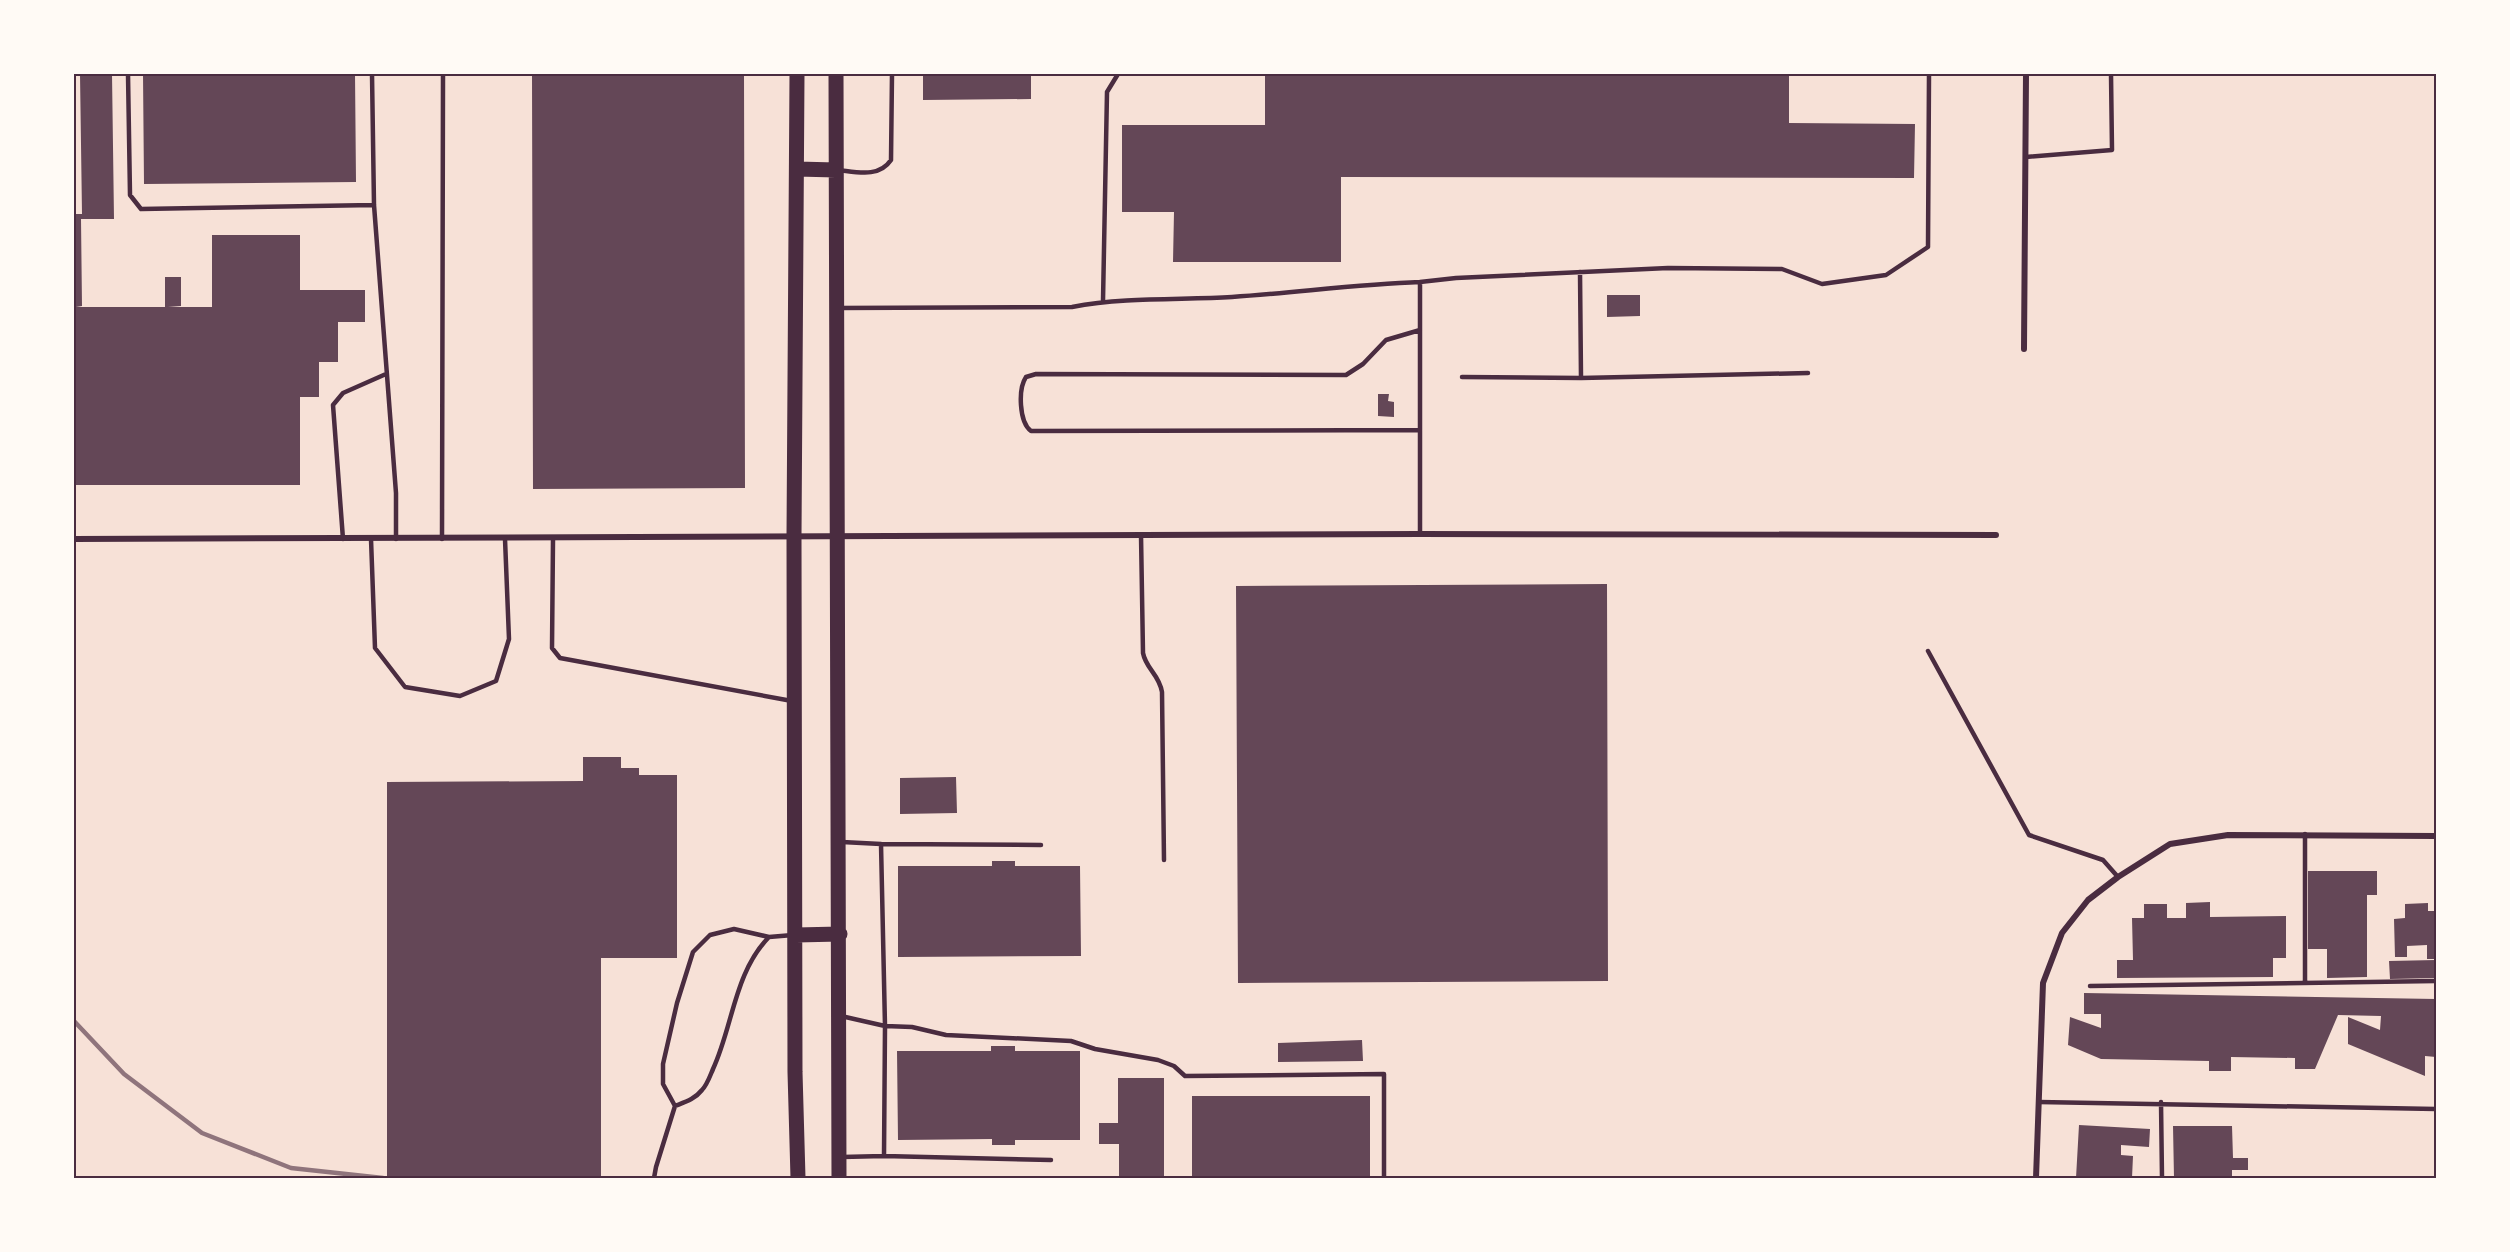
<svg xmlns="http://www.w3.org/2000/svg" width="2510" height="1252" viewBox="0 0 2510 1252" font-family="Montserrat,sans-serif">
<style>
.building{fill:#644757}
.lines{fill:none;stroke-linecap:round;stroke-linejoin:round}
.service{stroke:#4a2c40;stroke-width:4.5}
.minor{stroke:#4a2c40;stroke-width:6}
.primary{stroke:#4a2c40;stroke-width:15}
.rail{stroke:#8f747c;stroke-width:4.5}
.neatline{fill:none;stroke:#4a2c40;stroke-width:2}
</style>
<rect width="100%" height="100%" fill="#f7e1d7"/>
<!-- building -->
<path class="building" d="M80,74H112L114,219H81L82,306L76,307H165V277H181V306L168,307H212V235H300V290H365V322H338V362H319V397H300V485H74V214H82Z
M143,74H355L356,182L144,184Z
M532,74H744L745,488L533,489Z
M923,74H1031V99L923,100Z
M1265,74H1789V123L1915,124L1914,178L1341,177V262H1173L1174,212H1122V125H1265Z
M1607,295H1640V316L1607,317Z
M1378,394H1389L1388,401L1394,402V417L1378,416Z
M1607,584L1608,981L1238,983L1236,586Z
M583,757H621V768H639V775H677V958H601V1178H387V782L583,781Z
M956,777L957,813L900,814V778Z
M992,861H1015V866H1080L1081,956L898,957V866H992Z
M2308,871H2377V895H2367V977L2327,978V949H2308Z
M2210,902V917L2286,916V958H2273V977L2117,978V960H2133L2132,918H2144V904H2167V918H2186V903Z
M2428,903V911H2436V959H2427V945L2407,946V957H2395L2394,919L2405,918V904Z
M2436,960V978L2390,979L2389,961Z
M2084,993L2436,999V1057L2425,1056V1076L2348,1044V1017L2380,1030L2381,1016L2338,1015L2315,1069H2295V1058L2231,1057V1071H2209V1061L2101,1059L2068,1045L2070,1017L2101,1028V1014H2084Z
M1362,1040L1363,1061L1278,1062V1043Z
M991,1046H1015V1051H1080V1140H1015V1145H992V1139L898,1140L897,1051H991Z
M1118,1078H1164V1178H1119V1144H1099V1123H1118Z
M1192,1096H1370V1178H1192Z
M2079,1125L2150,1129L2149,1147L2121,1145V1155L2133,1156L2132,1178H2076Z
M2173,1126H2232L2233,1158H2248V1170H2232V1178H2174Z"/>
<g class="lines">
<!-- service -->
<path class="service" d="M128,74L130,195L141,209L374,205
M372,74L374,205L396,493V539
M2026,157L2112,150L2111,74
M838,170C857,172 879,178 891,160L892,74
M1580,272L1581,378L1808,373
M1420,282L1456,278L1668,268L1782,269L1822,284L1886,275L1928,247L1929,74
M1103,301L1107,92L1118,74
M839,308L1072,307C1125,297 1179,300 1232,297C1295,293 1357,284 1420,282V534
M1420,330L1386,340L1363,364L1346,375L1036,374L1026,377C1018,389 1019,422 1031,431L1420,430
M1462,377L1581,378
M1141,535L1143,653C1146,669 1159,674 1162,692L1164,860
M343,539L333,405L343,393L386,374
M371,539L375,648L405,687L460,696L496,681L509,639L505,539
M442,539L443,74
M553,539L552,648L560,658L792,701
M1928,651L2029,835L2103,860L2118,877
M2305,834V982
M842,842L881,844
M1041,845L881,844L885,1026L884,1156L1051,1160
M2090,986L2436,981
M841,1016L885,1026L912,1027L946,1035L1071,1041L1095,1049L1158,1060L1174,1066L1185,1076L1384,1074V1178
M2039,1102L2436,1109
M2161,1102L2162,1178
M675,1106L663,1084V1064L677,1003L693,952L710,935L734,929L769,937
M842,1157L884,1156
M654,1178L656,1167L675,1106C685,1102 695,1099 702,1090C707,1085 710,1076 713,1069C733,1026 734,973 769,937L793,935"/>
<!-- minor -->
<path class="minor" d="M2024,349L2026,74
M74,539L1420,534L1996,535
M2036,1178L2043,983L2062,933L2088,900L2118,877L2170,844L2228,835L2436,836"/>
<!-- primary -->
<path class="primary" d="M797,74L794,536L795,1072L798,1178
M836,74L839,1178
M797,169L836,170
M796,935L840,934"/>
<!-- rail -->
<path class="rail" d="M74,1021L124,1074L202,1133L291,1168L383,1178"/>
</g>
<!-- border -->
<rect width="2510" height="1252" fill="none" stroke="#fffaf5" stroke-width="150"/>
<rect x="75" y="75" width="2360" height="1102" class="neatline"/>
</svg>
